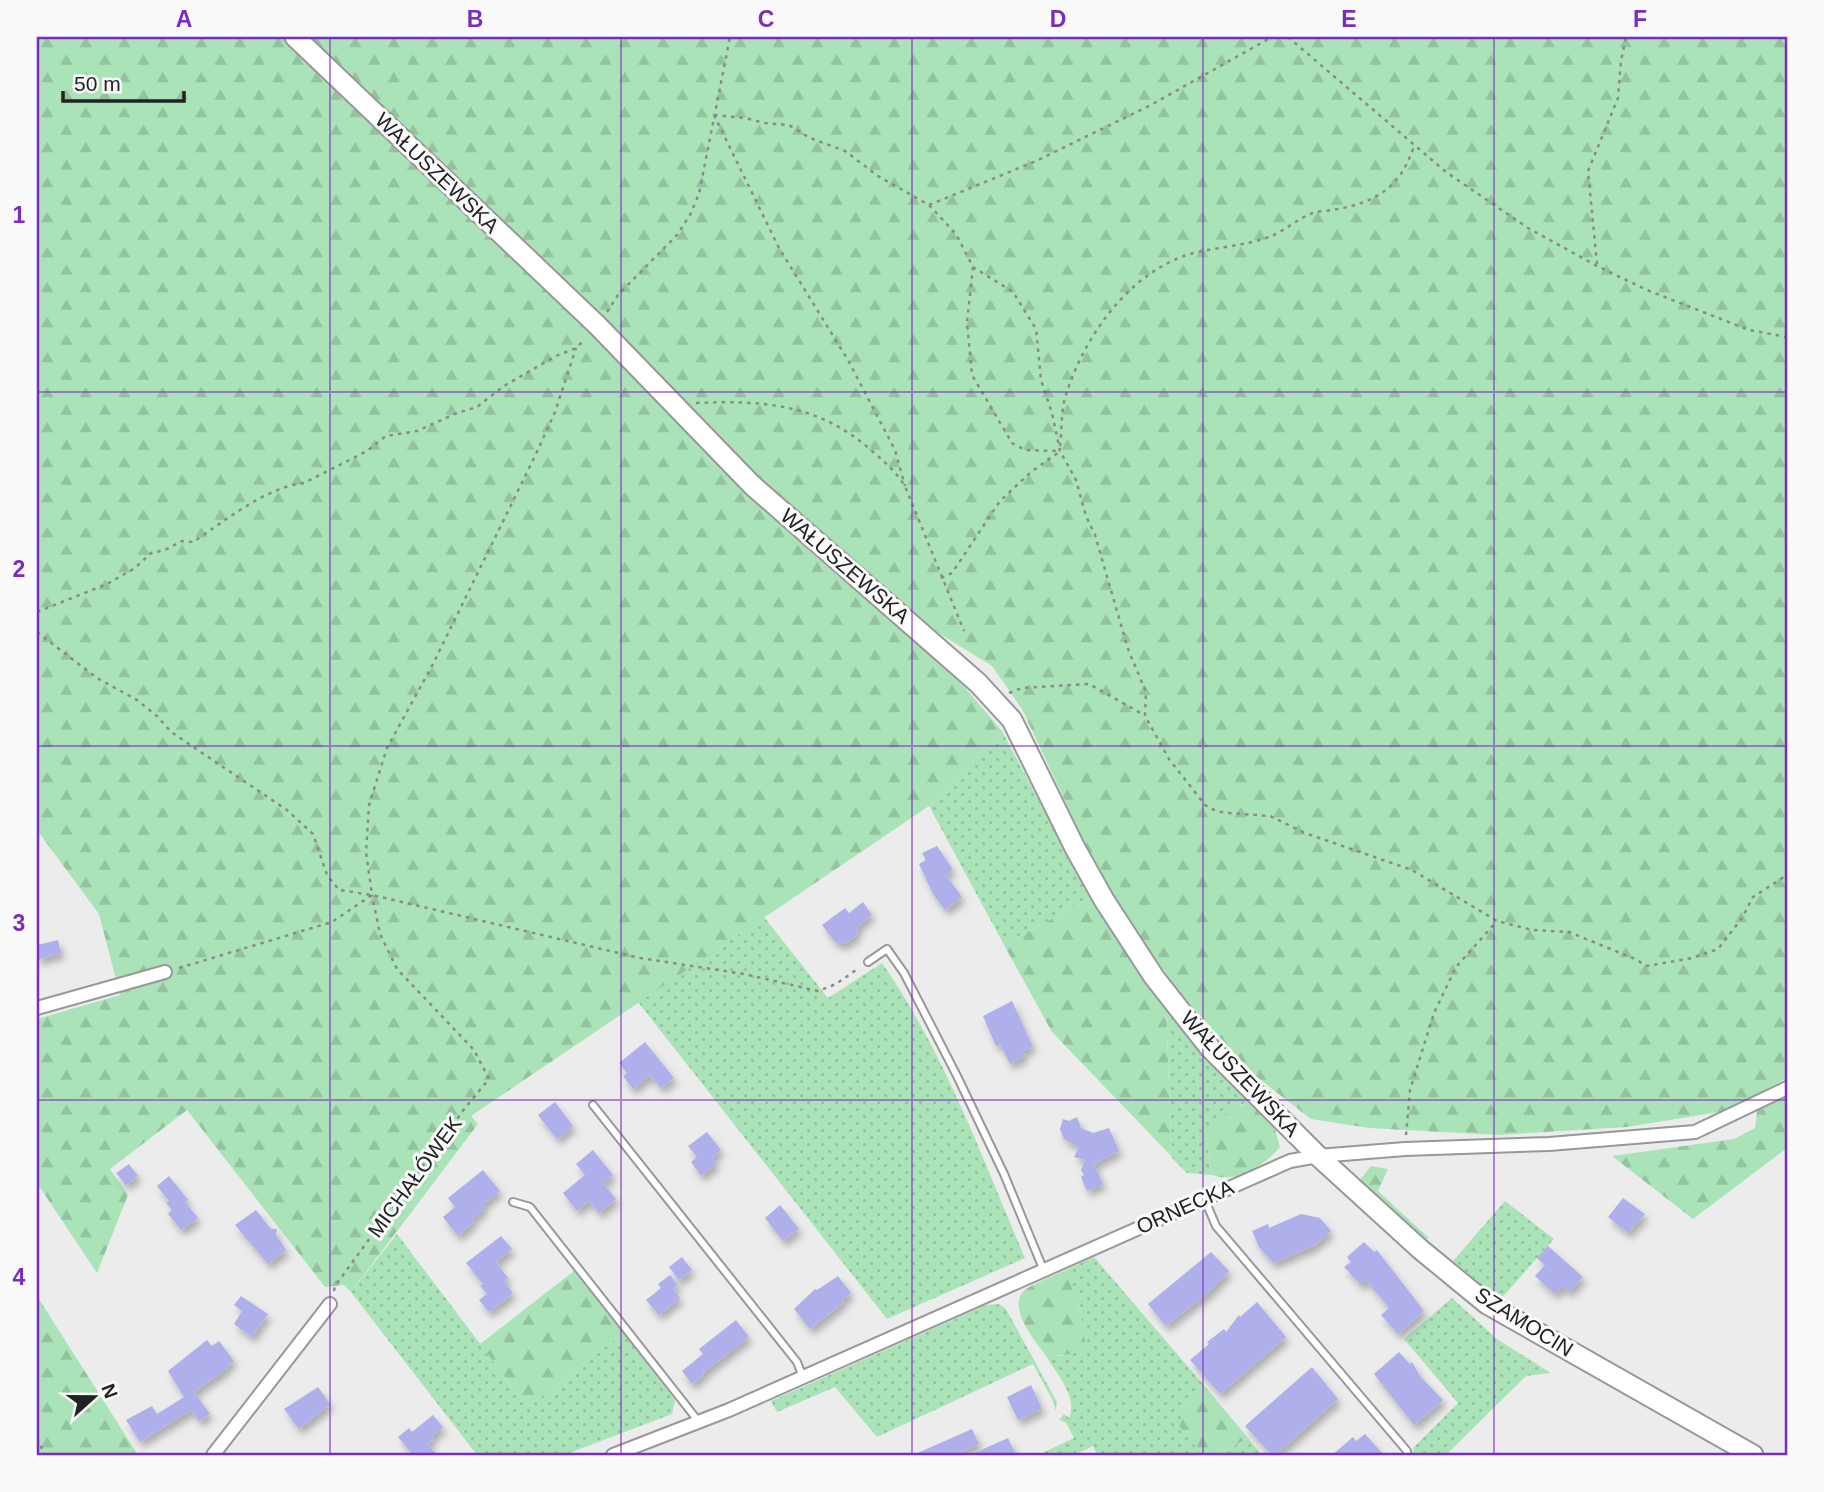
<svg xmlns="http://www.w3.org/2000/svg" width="1824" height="1492" viewBox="0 0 1824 1492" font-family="Helvetica,sans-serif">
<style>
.grass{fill:url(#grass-dots)}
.forest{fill:url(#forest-firs)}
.building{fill:#afafeb;filter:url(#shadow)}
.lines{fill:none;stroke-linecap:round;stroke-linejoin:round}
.lane-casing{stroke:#989899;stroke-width:10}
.street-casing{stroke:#989899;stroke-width:16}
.secondary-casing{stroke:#989899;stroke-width:23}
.path{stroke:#8a8a8b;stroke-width:2.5;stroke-dasharray:3.5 5;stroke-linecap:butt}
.lane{stroke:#fff;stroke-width:6}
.street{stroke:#fff;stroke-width:12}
.secondary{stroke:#fff;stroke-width:19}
.grid{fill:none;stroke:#7b2cbf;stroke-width:2;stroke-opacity:0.55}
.labels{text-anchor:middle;stroke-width:6;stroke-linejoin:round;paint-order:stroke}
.street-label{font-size:21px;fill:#222223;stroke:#fafafb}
.neatline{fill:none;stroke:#7b2cbf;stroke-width:2.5}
.grid-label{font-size:23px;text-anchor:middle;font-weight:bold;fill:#7b2cbf}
</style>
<defs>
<pattern id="grass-dots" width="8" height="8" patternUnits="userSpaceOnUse" patternTransform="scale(1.75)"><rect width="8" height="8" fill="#abe3b8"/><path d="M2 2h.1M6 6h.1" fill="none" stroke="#93c29e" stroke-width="1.8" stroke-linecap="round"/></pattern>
<pattern id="forest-firs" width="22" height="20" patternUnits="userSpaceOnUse" patternTransform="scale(1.75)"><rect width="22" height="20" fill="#abe3b8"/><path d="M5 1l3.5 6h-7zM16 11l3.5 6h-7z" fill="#93c29e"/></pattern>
<filter id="shadow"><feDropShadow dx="3.5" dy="6" stdDeviation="3.5" flood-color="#0004"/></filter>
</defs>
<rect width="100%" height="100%" fill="#ececed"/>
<!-- grass -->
<path class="grass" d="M1002,731L1058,837L1093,896L1004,945L929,806Z
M764,917L828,998L882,963C945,1053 982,1158 1025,1258L887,1319L638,1002Z
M1166,1008L1251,1103L1241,1105L1206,1136L1212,1175L1187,1173L1172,1158Z
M1505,1201L1554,1239L1500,1300L1453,1261Z
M397,1234L528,1407L623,1333L675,1400L672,1414L564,1455H477L351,1292Z
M1094,1257L1208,1390L1187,1405L1180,1426L1203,1455H1097L1093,1446L1074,1455H1038L1074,1438L1066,1423L1059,1420L1064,1414L1069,1418C1078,1397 1057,1374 1046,1356H1062L1081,1314L1066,1270Z
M1452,1298L1497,1339L1551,1373L1526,1376L1446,1455H1409L1414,1450L1413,1448L1458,1403L1404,1339Z
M999,1304L1006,1309L1057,1402L1055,1412L1054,1403L1033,1364L877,1437L835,1387L777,1412L771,1401L986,1305Z
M1248,1438L1262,1455H1217Z"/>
<!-- forest -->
<path class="forest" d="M37,37H283L583,324L739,485L944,663L1002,731L929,806L471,1116L478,1124L351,1292L344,1285L325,1287L187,1110L110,1169L128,1195L97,1273L37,1183V1019L120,995L99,914L37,830Z
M304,37H1787V1078L1725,1111L1627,1127L1497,1135L1369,1128L1311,1119L1253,1074L1181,994L1149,950L1102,880L1022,709L992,666L924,624L773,490Z
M1093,896L1126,953L1166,1008L1172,1157L1052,1032L1004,945Z
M1787,1096V1148L1693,1219L1612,1156L1734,1139L1755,1128L1757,1111Z
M1251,1103L1274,1125L1280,1147C1265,1165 1236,1184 1212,1175L1206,1136C1217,1119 1230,1107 1251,1103Z
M1371,1166L1388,1169L1378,1191L1429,1238L1423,1242L1359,1181Z
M1066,1270L1081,1314L1086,1347C1073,1355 1061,1356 1046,1356C1036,1342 1009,1310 1022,1293C1028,1285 1056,1275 1066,1270Z
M574,1271L623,1333L528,1407L480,1344Z
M37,1296L138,1455H37Z
M1208,1390L1248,1438L1217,1455H1203L1179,1426L1187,1405Z"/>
<!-- building -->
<path class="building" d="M937,846L953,870L945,874L962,897L945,910L933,894L919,864L926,860L922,853Z
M863,902L872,915L858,926L857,935L844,944L835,942L822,925L845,908L849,913Z
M58,940L61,953L37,960V945Z
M1012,1001L1033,1047L1023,1051L1025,1056L1010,1064L1000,1044L996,1046L983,1016Z
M645,1042L674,1078L661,1088L650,1075L633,1089L623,1076L627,1073L619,1063Z
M555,1102L573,1126L557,1139L538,1115Z
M1077,1117L1081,1128L1093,1133L1109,1128L1119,1151L1094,1164L1103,1184L1087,1191L1081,1177L1084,1175L1081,1170L1085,1160L1074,1157L1079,1147L1064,1139L1060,1129L1063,1119L1069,1121Z
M707,1132L721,1150L712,1158L717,1163L701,1176L691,1162L697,1157L688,1146Z
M593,1150L613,1175L603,1183L616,1199L599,1213L589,1201L577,1211L563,1193L585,1175L576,1164Z
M129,1164L138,1176L126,1185L116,1173Z
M483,1170L500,1191L482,1205L485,1209L472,1219L474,1222L458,1236L443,1217L455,1207L448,1198Z
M169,1176L188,1200L185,1202L198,1218L181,1230L168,1214L172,1210L166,1203L169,1201L157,1186Z
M1623,1198L1645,1214L1628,1233L1608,1217Z
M780,1205L799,1229L783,1241L765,1218Z
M256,1210L271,1229H277L276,1235L286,1250L268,1264L235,1225Z
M1301,1214L1320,1218L1331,1231L1315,1245L1273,1263L1259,1247L1252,1231L1268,1224L1269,1228Z
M501,1236L512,1249L496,1262L508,1278L504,1282L513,1293L489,1312L479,1300L487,1294L480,1286L483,1284L466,1263Z
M1364,1242L1374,1252L1377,1250L1424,1311L1398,1334L1381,1315L1389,1308L1366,1280L1361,1285L1344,1267L1351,1262L1347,1257Z
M1548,1246L1583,1277L1569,1292L1562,1286L1555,1294L1535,1276L1545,1265L1537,1258Z
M1211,1252L1229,1271L1210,1291L1166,1326L1148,1304Z
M682,1257L692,1270L679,1280L669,1267Z
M670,1275L678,1285L673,1289L680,1298L659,1315L646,1300L661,1288L658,1284Z
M838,1276L851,1293L842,1300L844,1302L810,1329L794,1309L815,1289L817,1290Z
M241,1296L268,1314L252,1337L234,1324L242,1311L234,1305Z
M1257,1302L1286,1337L1220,1394L1190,1360L1209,1344L1207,1342L1224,1329L1226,1332L1239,1315L1240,1317Z
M736,1320L749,1337L703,1373L704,1375L692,1384L682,1371L703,1354L699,1349Z
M207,1340L212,1346L219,1341L234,1361L226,1366L228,1368L194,1392L210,1414L199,1421L191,1410L140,1442L126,1420L152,1406L157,1414L184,1397L168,1371Z
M1399,1352L1410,1364L1412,1362L1420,1376L1443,1400L1414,1425L1374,1374Z
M1312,1367L1338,1399L1275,1455H1272L1245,1426Z
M1031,1385L1042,1409L1018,1420L1007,1397Z
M318,1387L330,1404L299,1429L284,1409Z
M433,1415L443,1427L432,1436L434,1439L427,1444L437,1455H413L398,1437L409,1428L412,1432Z
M972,1429L979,1444L955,1455H913Z
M1365,1434L1384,1455H1332L1353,1437L1356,1441Z
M1008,1438L1016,1455H970Z"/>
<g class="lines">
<!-- lane casing -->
<g class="lane-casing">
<path id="lane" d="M868,962L887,949L904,973L957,1076L1004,1174L1044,1271
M593,1105L797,1362L803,1377
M1205,1200L1216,1226L1407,1451
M513,1202L530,1207L699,1422"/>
</g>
<!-- street casing -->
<g class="street-casing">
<path id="street" d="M37,1008L165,972
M213,1455L330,1304
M613,1455L729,1410L1290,1161L1318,1156L1405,1149L1549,1144L1695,1132L1787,1088"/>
</g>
<!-- secondary casing -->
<g class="secondary-casing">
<path id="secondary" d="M295,37L598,326L752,485L978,683L1012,720L1075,848L1104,900L1154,977L1209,1047L1318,1156L1420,1249L1487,1304L1753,1455"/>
</g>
<!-- path -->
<path class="path" d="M1288,37L1446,172L1528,228L1597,266L1647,290L1749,330L1787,337
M714,115L745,118L765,123L789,125L810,138L845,151L878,176L929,205L956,234L973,267L1013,292L1036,329L1041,380L1052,413L1060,451L1076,480L1086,516L1095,535L1128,649L1146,692L1145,716L1169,759L1205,805L1216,811L1228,813L1270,816L1305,833L1412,870L1497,921L1532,930L1569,932L1635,959L1647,966L1692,958L1718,949L1742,918L1753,897L1787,875
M714,115L779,248L848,360L895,450L905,486
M929,205L1036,161L1149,106L1272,37
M1597,264L1588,171L1618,98L1621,61L1626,37
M973,267L967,322L972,375L1012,443L1025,450L1057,451
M607,312L618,295L677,235L690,215L699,194L730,37
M696,403C764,400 819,404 872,451C885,462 896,472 905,486L964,631
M1060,446C1062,430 1061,412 1065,398C1083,338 1128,273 1190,254C1216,247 1244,246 1269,237C1285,231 1299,217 1316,212C1321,211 1327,211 1332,210C1375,203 1400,189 1414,146
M941,578L952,573L1000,501L1031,472L1059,452
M37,612L107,584L135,568L151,553L165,550L182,541L193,542C225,521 266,487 304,483L367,451L386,436L417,431L457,413L477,407L504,386L556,356L576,348L585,339
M37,632L97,678L137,700L158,717L171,732L287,810L313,834L327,875L339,890L372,895L640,958L744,974L818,991L836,984L859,968
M1009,693L1022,688L1089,684L1144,715
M179,968L332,922L372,895L366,852L369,805L387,748L433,664L536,454L555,412L576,348
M1406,1135L1410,1090L1434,1013L1456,967L1497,921
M334,1291L335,1286L465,1108L489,1079L474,1050L397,969L380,934L372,895
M37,1438L45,1455"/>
<!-- lane -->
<use href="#lane" class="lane"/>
<!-- street -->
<use href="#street" class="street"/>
<!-- secondary -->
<use href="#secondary" class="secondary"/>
</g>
<!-- grid -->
<path class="grid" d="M330,37V1455M621,37V1455M912,37V1455M1203,37V1455M1494,37V1455M37,392H1787M37,746H1787M37,1100H1787"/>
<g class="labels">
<!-- street labels -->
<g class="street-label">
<text transform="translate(437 173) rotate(44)" y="7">WAŁUSZEWSKA</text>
<text transform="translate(845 566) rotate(41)" y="7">WAŁUSZEWSKA</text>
<text transform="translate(1240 1074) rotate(47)" y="7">WAŁUSZEWSKA</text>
<text transform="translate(415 1177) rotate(-54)" y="7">MICHAŁÓWEK</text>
<text transform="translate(1185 1207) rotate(-24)" y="7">ORNECKA</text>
<text transform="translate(1524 1322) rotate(32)" y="7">SZAMOCIN</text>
</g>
</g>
<!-- border -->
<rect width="1824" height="1492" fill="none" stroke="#fafafb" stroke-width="77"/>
<!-- north arrow -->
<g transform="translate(94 1397) rotate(69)" stroke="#fafafb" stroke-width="5" paint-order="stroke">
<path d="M0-5L12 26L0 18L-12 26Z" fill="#222223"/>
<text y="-10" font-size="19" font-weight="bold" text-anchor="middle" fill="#222223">N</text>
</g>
<!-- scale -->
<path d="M63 91v10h121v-10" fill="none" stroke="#222223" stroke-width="3.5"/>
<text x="74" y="91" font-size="21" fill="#222223" stroke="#fafafb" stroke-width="5" paint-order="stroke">50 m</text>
<rect x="38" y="38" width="1748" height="1416" class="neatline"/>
<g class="grid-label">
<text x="184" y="27">A</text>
<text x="475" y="27">B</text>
<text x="766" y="27">C</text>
<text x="1058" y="27">D</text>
<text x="1349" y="27">E</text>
<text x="1640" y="27">F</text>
<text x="19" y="223">1</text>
<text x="19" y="577">2</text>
<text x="19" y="931">3</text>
<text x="19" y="1285">4</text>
</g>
</svg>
